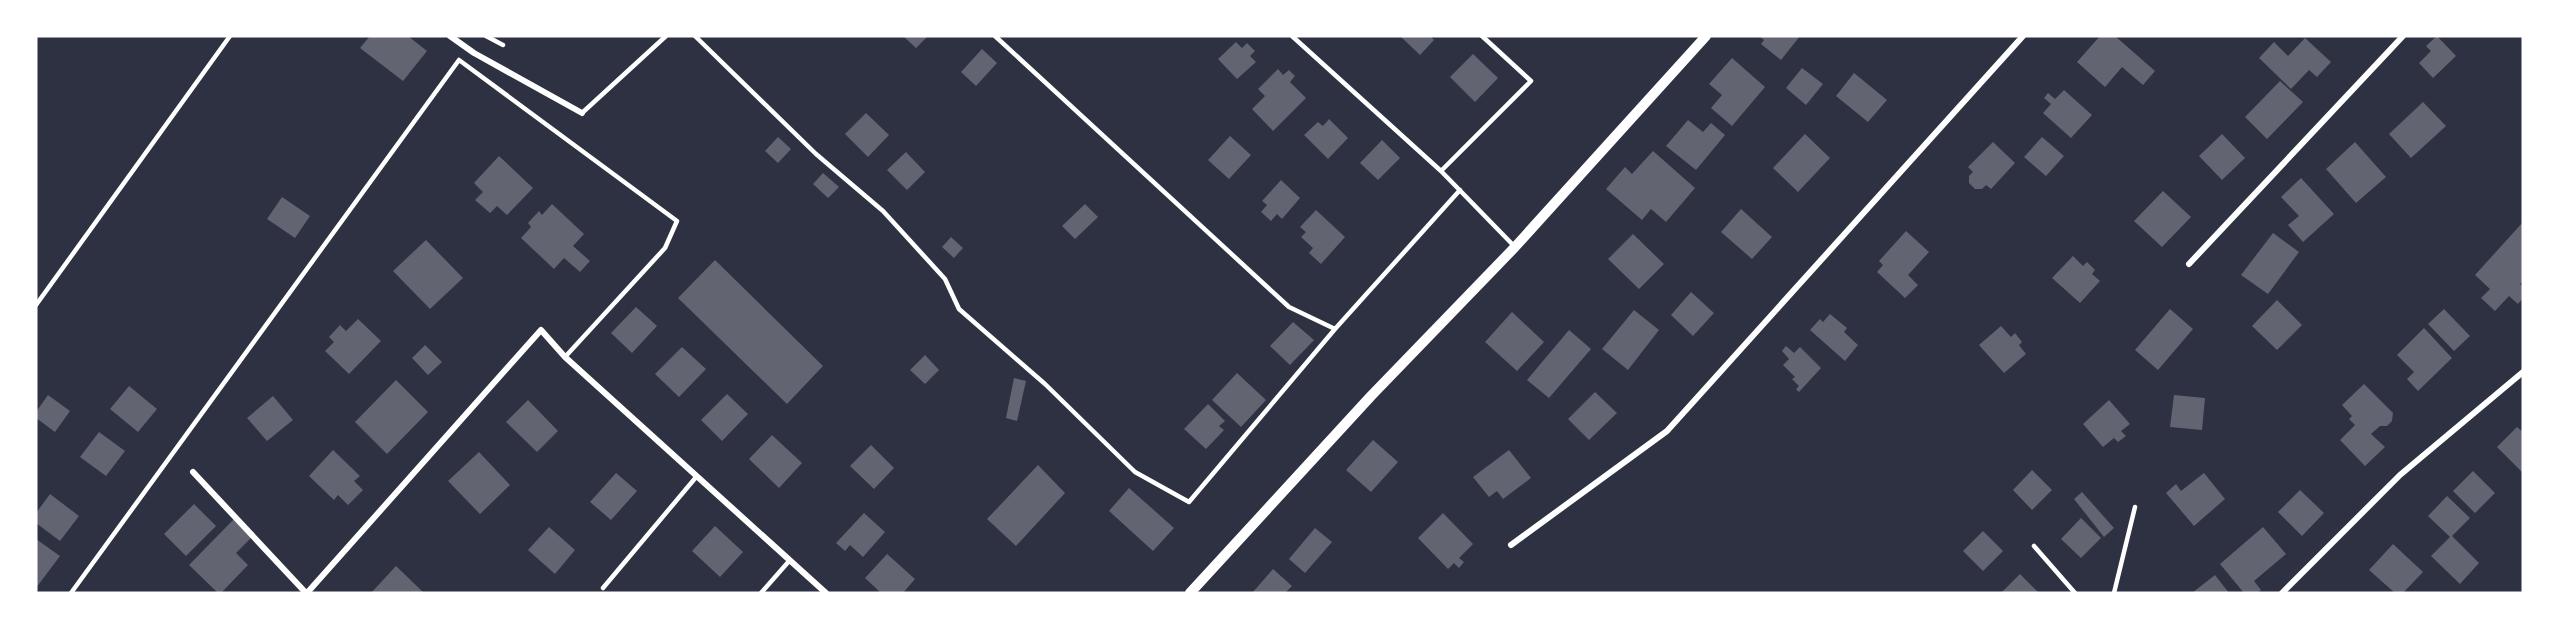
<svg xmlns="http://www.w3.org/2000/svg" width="2559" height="629" viewBox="0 0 2559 629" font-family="Commissioner,sans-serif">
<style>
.building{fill:#626471}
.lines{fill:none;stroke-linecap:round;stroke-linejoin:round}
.service{stroke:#fff;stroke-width:4.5}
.minor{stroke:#fff;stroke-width:6}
.tertiary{stroke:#fff;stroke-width:10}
</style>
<rect width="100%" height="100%" fill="#2d3142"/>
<!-- building -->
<path class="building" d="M370,36H408L427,51L403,81L360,48Z
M903,36H928L916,48Z
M1400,36H1430L1434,40L1420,55Z
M1759,36H1800L1781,60L1761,44L1764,40Z
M2100,36H2115L2155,71L2143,85L2122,67L2105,87L2077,62Z
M2437,36L2456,56L2433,78L2419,63L2431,51L2426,46Z
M2305,38L2331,62L2317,77L2309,70L2291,89L2259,58L2274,42L2288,56Z
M1236,42L1242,48L1247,43L1255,51L1250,56L1256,62L1237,79L1218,59Z
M982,49L997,63L976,86L961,72Z
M1473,54L1498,78L1475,102L1450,77Z
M1732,58L1765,87L1732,126L1711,108L1722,95L1709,84Z
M1802,68L1823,84L1806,105L1786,88Z
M1278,69L1283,75L1289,70L1295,76L1290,82L1306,98L1273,131L1252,109L1265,96L1258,89Z
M1854,73L1887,100L1868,122L1836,96Z
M2280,81L2303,102L2267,139L2245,117Z
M2064,90L2092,115L2071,138L2043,113L2051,104L2044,98L2048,93L2055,99Z
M2423,102L2446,126L2411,158L2389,134Z
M866,113L889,135L868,157L845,134Z
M1329,119L1348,138L1328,159L1304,135L1318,122L1323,126Z
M1688,120L1703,132L1711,123L1725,135L1696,170L1666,146Z
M1805,134L1830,158L1798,192L1773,168Z
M2222,134L2245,158L2222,180L2199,156Z
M1230,136L1251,155L1229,179L1208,160Z
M778,137L791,149L778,163L765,151Z
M2042,137L2064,156L2046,176L2024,157Z
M1382,140L1400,158L1378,180L1360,163Z
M1993,142L2015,163L1991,189L1986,185L1982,189H1975L1969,183V176L1973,172L1968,167Z
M2355,142L2386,177L2356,203L2326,169Z
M1653,151L1695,188L1666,222L1651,209L1642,220L1606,189L1625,167L1632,174Z
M906,152L925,172L907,190L887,170Z
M499,156L533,188L507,215L497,206L490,213L475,200L483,192L474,183Z
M823,173L839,187L828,198L813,184Z
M2301,178L2334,214L2303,242L2288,225L2299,216L2281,197Z
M1281,180L1300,198L1282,219L1277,214L1271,221L1261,212L1267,205L1262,201Z
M2163,191L2191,217L2162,247L2134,221Z
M282,197L310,216L295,238L267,219Z
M552,204L584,234L573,246L590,261L580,272L564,258L554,269L521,238L531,227L528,223L539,211L542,215Z
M1085,204L1098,217L1075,239L1062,226Z
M1741,209L1772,237L1752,259L1721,232Z
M1316,210L1345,237L1321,264L1309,253L1313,248L1301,237L1306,232L1300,227Z
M2523,222V281L2520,284L2523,287V298L2518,304L2509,296L2495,311L2481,298L2490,289L2475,275Z
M1906,231L1929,252L1908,275L1918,285L1905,298L1877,272L1883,265L1879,261Z
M2273,233L2299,252L2268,294L2241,275Z
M1633,234L1664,264L1639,289L1608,259Z
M951,237L963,248L954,258L942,247Z
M426,240L463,278L430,309L393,271Z
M2073,256L2083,266L2087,262L2095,270L2092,274L2100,281L2080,303L2052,278Z
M715,260L823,366L787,404L678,298Z
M1691,292L1714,313L1693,336L1671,315Z
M2277,300L2302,325L2277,350L2252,326Z
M636,307L657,326L632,353L611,333Z
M2170,309L2193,329L2158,370L2135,350Z
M2444,309L2470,336L2454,351L2428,324Z
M1634,310L1659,330L1628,370L1602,349Z
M1512,312L1544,342L1517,371L1485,342Z
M1830,314L1847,328L1844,332L1858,345L1845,361L1810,330L1820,319L1823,322Z
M358,319L381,341L349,374L325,351L334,342L329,337L340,325L346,331Z
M1293,322L1314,340L1290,365L1270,346Z
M2001,326L2011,337L2015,333L2022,342L2019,345L2026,354L2004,373L1979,345Z
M2424,328L2452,358L2418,391L2407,379L2414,372L2397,355Z
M1569,330L1591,349L1549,398L1527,380Z
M425,345L442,362L428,375L412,358Z
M1786,346L1794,353L1800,347L1821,368L1799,392L1796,389L1799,386L1792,379L1795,377L1783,365L1789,359L1782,351Z
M682,347L706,369L679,397L655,374Z
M925,355L939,370L925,384L910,370Z
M1237,373L1266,400L1241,427L1212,400Z
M1014,378L1026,381L1017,421L1006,418Z
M396,380L428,412L387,454L355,422Z
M2364,384L2393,413L2392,421L2387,426H2380L2371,434L2385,447L2365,466L2340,440L2355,425L2349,419L2352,416L2342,405Z
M129,386L157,409L138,432L110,409Z
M1595,392L1617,413L1589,440L1568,419Z
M727,394L748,414L722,441L701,420Z
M48,395L70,411L55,432L36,418V412Z
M2174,395L2205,398L2202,430L2170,427Z
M273,396L293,420L267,441L247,418Z
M528,400L558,431L537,452L506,422Z
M2109,400L2130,424L2121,431L2126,436L2118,442L2114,438L2103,447L2083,424Z
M1208,404L1225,421L1219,426L1224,430L1206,449L1184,429Z
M2517,427L2523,432V473L2497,447Z
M99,432L125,451L106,476L80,457Z
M772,435L802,463L779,488L749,459Z
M1373,440L1398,462L1371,492L1346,470Z
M871,445L894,468L874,489L850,466Z
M333,450L360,476L354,481L363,490L348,505L338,495L334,500L309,476Z
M1509,450L1531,478L1503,499L1497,491L1489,497L1473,477Z
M479,452L510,485L480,514L448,481Z
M1038,465L1065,493L1016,546L987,519Z
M2032,470L2052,490L2032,510L2013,490Z
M2473,471L2495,493L2475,513L2453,491Z
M616,473L637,491L611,520L590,502Z
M2204,473L2225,499L2194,526L2166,493L2176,484L2181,491Z
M1129,488L1174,528L1153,551L1109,511Z
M2300,490L2324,513L2302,536L2278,512Z
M2082,492L2114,528L2104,537L2074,499Z
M50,494L79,516L60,541L36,523V513Z
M2447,496L2470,518L2452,536L2479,563L2460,584L2431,556L2450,537L2428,516Z
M194,504L216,526L186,556L164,534Z
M864,513L885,532L863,557L850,545L845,551L836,543Z
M1443,513L1473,544L1459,558L1464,562L1459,568L1454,563L1448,569L1418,538Z
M2081,518L2101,538L2081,558L2061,539Z
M234,519L252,537L236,553L248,565L221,593H218L189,565Z
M715,526L743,552L720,577L692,551Z
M549,527L575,550L555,574L528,550Z
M2263,527L2286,554L2254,581L2261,590L2257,593H2244L2220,564Z
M1315,528L1332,542L1305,573L1289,559Z
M1983,531L2003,551L1983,571L1963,551Z
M36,539L60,556L36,588Z
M2393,544L2423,572L2403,593H2395L2369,570Z
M887,554L915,579L903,593H881L865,578Z
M396,566L424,593H371Z
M1273,569L1292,586L1285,593H1252Z
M2020,574L2039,593H2001Z
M2215,575L2229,593H2192Z"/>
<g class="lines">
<!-- service -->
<path class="service" d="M486,36L503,45
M695,36L816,154L883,211L945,279L959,309L1045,384L1135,472L1189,502L1335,329
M995,36L1289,307L1335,329L1460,190
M1292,36L1441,171
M1482,36L1531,81L1441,171L1515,247
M582,113L666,36
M36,305L230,36
M2034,546L2075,593
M603,588L697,476
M71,593L459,60L677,221L665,248L565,357
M761,593L790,560
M2114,593L2135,507"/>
<!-- minor -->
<path class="minor" d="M450,36L474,53L582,113
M2189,264L2403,36
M193,472L306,593
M1511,545L1667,431L2023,36
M307,593L541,330L565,357L826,593
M2282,593L2400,475L2523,372"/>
<!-- tertiary -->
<path class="tertiary" d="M1190,593L1371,396L1515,247L1706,36"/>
</g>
<!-- border -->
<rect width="2559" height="629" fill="none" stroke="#ffffff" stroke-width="75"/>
</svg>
